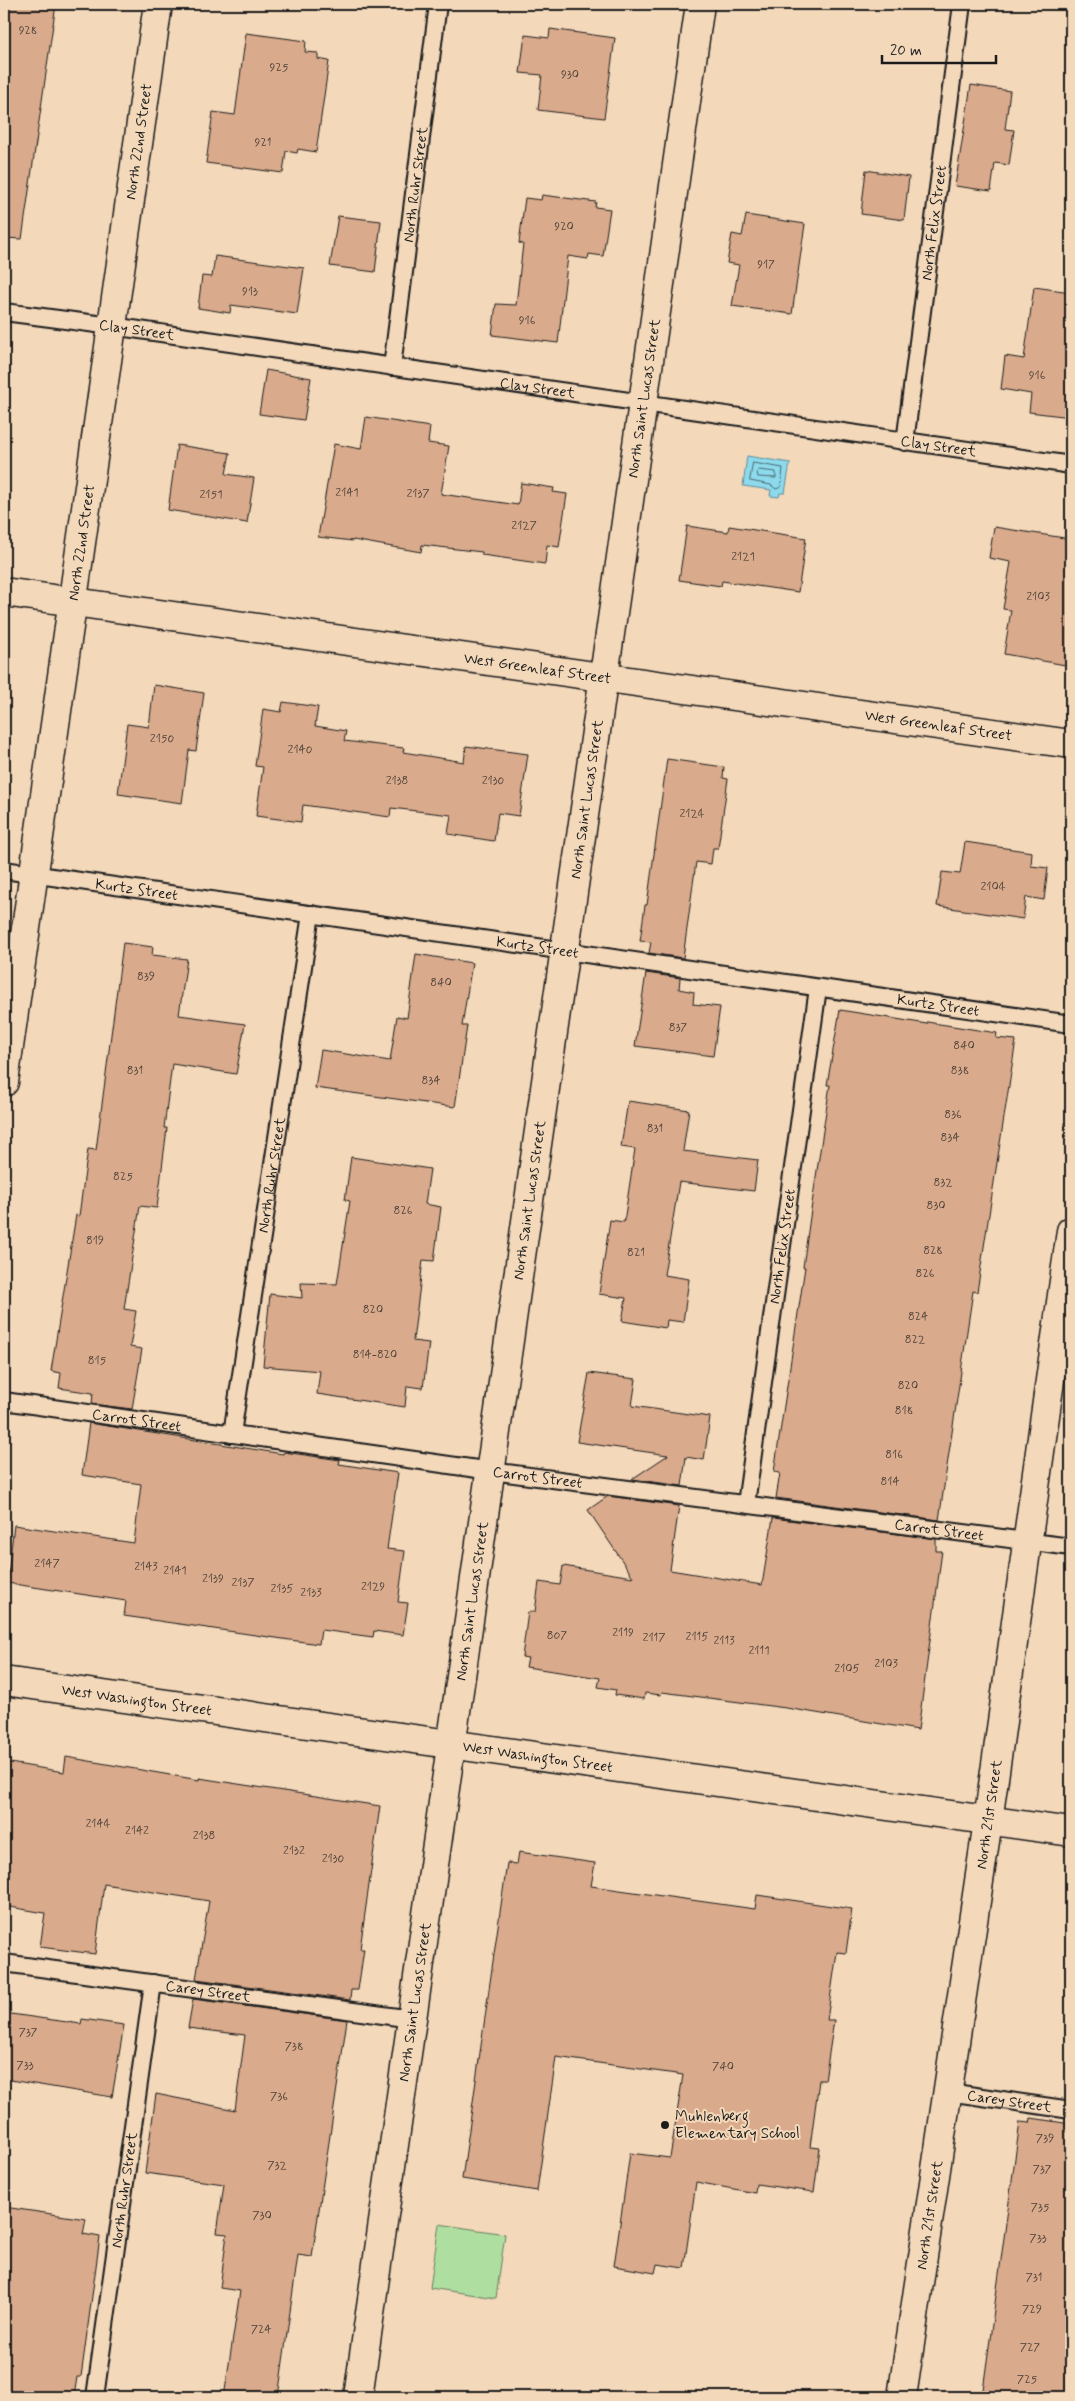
<svg xmlns="http://www.w3.org/2000/svg" width="1075" height="2401" viewBox="0 0 1075 2401" font-family="Mynerve,sans-serif">
<style>
.green{fill:#aedfa0;stroke:#657e5e}
.water{fill:#8ddaed;stroke:#608e99}
.lines{fill:none;stroke-linecap:round;stroke-linejoin:round}
.shore{stroke:#496870;stroke-width:1}
.building{fill:#d9aa8b;stroke:#1c1c1c}
.lane-casing{stroke:#1c1c1c;stroke-width:20}
.street-casing{stroke:#1c1c1c;stroke-width:31}
.lane{stroke:#f3d8ba;stroke-width:16}
.street{stroke:#f3d8ba;stroke-width:28}
.poi-dot{fill:#1c1c1c;stroke:#f3d8ba;stroke-width:2}
.labels{text-anchor:middle;stroke-width:4;stroke-linejoin:round;paint-order:stroke}
.number-label{font-size:12px;fill:#4b4038}
.street-label{font-size:15px;fill:#1c1c1c;stroke:#f3d8ba}
.poi-label{font-size:15px;fill:#1c1c1c;stroke:#f3d8ba;text-anchor:start}
</style>
<rect width="100%" height="100%" fill="#f3d8ba"/>
<filter id="ink" filterUnits="userSpaceOnUse"><feTurbulence type="fractalNoise" baseFrequency=".02" numOctaves="2"/><feDisplacementMap in="SourceGraphic" scale="10" xChannelSelector="R" yChannelSelector="G"/><feConvolveMatrix kernelMatrix="1 2 1 2 8 2 1 2 1" color-interpolation-filters="sRGB"/></filter>
<g filter="url(#ink)">
<!-- green -->
<path class="green" d="M439,2224L505,2234L496,2298L430,2288Z"/>
<!-- water -->
<path class="water" d="M747,456L790,463L785,493H780L779,497L770,496L771,490L743,486Z"/>
<g class="lines">
<!-- shore -->
<path class="shore" d="M753,463L783,468L781,487L776,489L771,485L750,481Z
M759,470L776,472V478L758,477L757,472Z"/>
</g>
<!-- building -->
<path class="building" d="M4,4H56L22,239L4,238Z
M550,29L615,38L604,118L538,110L542,75L520,73L525,35L549,38Z
M246,33L306,41L305,52L318,53V59L329,61L316,152L298,149L297,153L286,151L283,173L206,163L213,112L235,115Z
M971,85L1010,91L1005,129L1014,130L1009,165L995,163L991,191L955,186Z
M866,170L909,177L904,220L861,214Z
M542,195L596,202L595,207L610,209L603,256L589,254L588,259L568,256L558,343L492,335L496,304L516,305L523,244L519,243L525,198L541,200Z
M746,215L805,224L792,314L732,306L739,265L727,263L732,234L742,236Z
M338,216L381,221L375,272L330,266Z
M215,256L304,268L297,314L231,305L230,313L198,308L202,276L212,277Z
M1034,287L1071,292V417L1029,412L1031,394L1001,389L1005,356L1024,359Z
M266,370L311,378L304,420L259,414Z
M366,417L430,427L428,443L449,446L441,494L518,505L521,483L554,488L553,492L567,494L559,547L547,545L545,564L482,555V552L422,545L421,552L353,540V541L318,537L334,444L361,449Z
M177,445L230,453L226,474L254,478L247,523L168,510Z
M687,526L728,532L729,526L806,538L798,592L722,581L721,586L679,580Z
M994,527L1071,539V666L1004,654L1011,610L1003,609L1011,562L989,558Z
M154,685L204,693L196,751L189,750L182,803L118,794L127,724L149,727Z
M283,702L318,707L315,726L346,731L344,741L404,748L403,752L464,762L466,746L528,754L519,816L498,813L494,841L448,834L451,815L391,808L390,817L303,805L301,822L256,816L263,767L255,766L263,709L281,712Z
M667,759L724,767L723,778L728,779L718,848H713L711,864L696,862L683,958L649,953L651,942L640,941L645,905H647Z
M965,842L1032,852L1031,866L1048,868L1044,900L1026,897L1023,919L937,906L942,872L960,874Z
M123,943L153,947L152,955L187,959L179,1015L245,1024L236,1074L172,1064L164,1128H167L157,1208L140,1206L124,1309L136,1311L130,1347L142,1349L132,1409L92,1404L93,1393L59,1388L61,1373L51,1371L76,1215L79,1216L88,1149L96,1150Z
M416,954L472,963L462,1026H467L455,1107L315,1088L321,1050L390,1061L397,1016L407,1018Z
M646,973L680,978L679,989L694,992L693,1004L720,1007L713,1056L635,1046Z
M840,1010L927,1024V1022L997,1033L996,1038L1016,1040L977,1292L973,1291L939,1520L776,1498L780,1473L774,1472L805,1267H803L811,1210L830,1085H827Z
M628,1101L689,1110L683,1151L758,1160L754,1191L679,1182L664,1275L689,1279L683,1322L667,1320L666,1328L622,1321L626,1298L599,1294L610,1220L624,1222L635,1149L621,1147Z
M351,1157L430,1169L425,1204L441,1207L434,1261L423,1260L413,1341L429,1343L423,1388L407,1386L405,1407L317,1394L320,1371L263,1366L270,1294L302,1298L301,1283L337,1284L350,1201L345,1200Z
M589,1373L636,1379L632,1406L710,1417L704,1460L686,1457L682,1486L632,1479L668,1455L577,1442Z
M89,1423L283,1454L284,1452L340,1460L339,1464L398,1473L387,1549L405,1551L398,1602L408,1603L403,1635L374,1631L373,1637L321,1630L319,1644L290,1640L124,1616L126,1601L7,1583L14,1525L134,1543L141,1484L82,1475Z
M608,1496L679,1506L670,1570L762,1585L773,1518L936,1539V1551H942L918,1730L786,1708L662,1692L661,1695L645,1693L644,1699L615,1695L616,1690L598,1687L600,1678L526,1667L528,1658L522,1657L528,1612H535L539,1582L560,1585L563,1566L633,1577L588,1510Z
M66,1757L199,1780V1778L380,1806L360,1949H364L358,1990H351L350,2000L196,1979L209,1901L104,1884L95,1954L40,1947L45,1913L4,1906V1762L64,1772Z
M519,1852L595,1863L591,1886L755,1909L757,1895L852,1909L846,1953L837,1952L827,2020H834L825,2080H819L810,2147L820,2148L814,2192L756,2184L755,2193L696,2182L684,2268L657,2264L655,2273L614,2266L630,2153L670,2158L683,2075L556,2057L537,2191L462,2179L507,1863L517,1864Z
M193,1999L347,2020L312,2257L298,2255L278,2397H224L240,2291L220,2288L227,2234L217,2233L224,2184L145,2173L156,2094L235,2110L245,2035L188,2028Z
M4,2013L81,2024L82,2019L124,2025L112,2097L4,2079Z
M1031,2118L1071,2124V2397H982L1020,2122L1030,2123Z
M4,2207L86,2219L83,2234L100,2237L81,2377H77L74,2397H4Z"/>
<g class="lines">
<!-- lane casing -->
<g class="lane-casing">
<g id="lane">
<path id="s1" d="M4,312L112,326L1071,465"/>
<path id="s2" d="M392,367L438,4"/>
<path id="s3" d="M905,442L962,4"/>
<path id="s4" d="M4,870L1071,1024"/>
<path id="s5" d="M4,1401L491,1471L1071,1547"/>
<path id="s6" d="M232,1434L311,914"/>
<path id="s7" d="M746,1504L818,988"/>
<path id="s8" d="M4,1963L412,2019"/>
<path id="s9" d="M948,2092L1071,2110"/>
<path id="s10" d="M95,2397L153,1983"/>
</g>
</g>
<!-- street casing -->
<g class="street-casing">
<g id="street">
<path id="s11" d="M4,592L1071,744"/>
<path id="s12" d="M4,1082L158,4"/>
<path id="s13" d="M4,1681L1071,1832"/>
<path id="s14" d="M358,2397L700,4"/>
<path id="s15" d="M902,2397L988,1821L1071,1231"/>
</g>
</g>
<!-- lane -->
<use href="#lane" class="lane"/>
<!-- street -->
<use href="#street" class="street"/>
</g>
</g>
<!-- markers -->
<circle class="poi-dot" cx="665" cy="2125" r="5"/>
<g class="labels">
<!-- number labels -->
<g class="number-label">
<text x="28" y="34">928</text>
<text x="279" y="71">925</text>
<text x="570" y="78">930</text>
<text x="263" y="146">921</text>
<text x="564" y="230">920</text>
<text x="766" y="268">917</text>
<text x="250" y="295">913</text>
<text x="527" y="324">916</text>
<text x="1037" y="379">916</text>
<text x="347" y="496">2141</text>
<text x="418" y="497">2137</text>
<text x="211" y="498">2151</text>
<text x="524" y="529">2127</text>
<text x="743" y="560">2121</text>
<text x="1038" y="600">2103</text>
<text x="162" y="742">2150</text>
<text x="300" y="753">2140</text>
<text x="397" y="784">2138</text>
<text x="493" y="784">2130</text>
<text x="692" y="817">2124</text>
<text x="993" y="890">2104</text>
<text x="146" y="980">839</text>
<text x="441" y="986">840</text>
<text x="678" y="1031">837</text>
<text x="964" y="1049">840</text>
<text x="135" y="1074">831</text>
<text x="960" y="1074">838</text>
<text x="431" y="1084">834</text>
<text x="953" y="1118">836</text>
<text x="655" y="1132">831</text>
<text x="950" y="1141">834</text>
<text x="123" y="1180">825</text>
<text x="943" y="1186">832</text>
<text x="936" y="1209">830</text>
<text x="403" y="1214">826</text>
<text x="95" y="1244">819</text>
<text x="933" y="1254">828</text>
<text x="636" y="1256">821</text>
<text x="925" y="1277">826</text>
<text x="373" y="1313">820</text>
<text x="918" y="1320">824</text>
<text x="915" y="1343">822</text>
<text x="375" y="1358">814-820</text>
<text x="97" y="1364">815</text>
<text x="908" y="1389">820</text>
<text x="904" y="1414">818</text>
<text x="894" y="1458">816</text>
<text x="890" y="1485">814</text>
<text x="47" y="1567">2147</text>
<text x="146" y="1570">2143</text>
<text x="175" y="1574">2141</text>
<text x="213" y="1582">2139</text>
<text x="243" y="1586">2137</text>
<text x="373" y="1590">2129</text>
<text x="282" y="1592">2135</text>
<text x="311" y="1596">2133</text>
<text x="623" y="1636">2119</text>
<text x="557" y="1639">807</text>
<text x="697" y="1640">2115</text>
<text x="654" y="1641">2117</text>
<text x="724" y="1644">2113</text>
<text x="759" y="1654">2111</text>
<text x="886" y="1667">2103</text>
<text x="847" y="1672">2105</text>
<text x="98" y="1827">2144</text>
<text x="137" y="1834">2142</text>
<text x="204" y="1839">2138</text>
<text x="294" y="1854">2132</text>
<text x="333" y="1862">2130</text>
<text x="28" y="2036">737</text>
<text x="294" y="2050">738</text>
<text x="25" y="2069">733</text>
<text x="723" y="2070">740</text>
<text x="279" y="2100">736</text>
<text x="1045" y="2142">739</text>
<text x="277" y="2169">732</text>
<text x="1042" y="2173">737</text>
<text x="1040" y="2211">735</text>
<text x="262" y="2219">730</text>
<text x="1038" y="2242">733</text>
<text x="1034" y="2281">731</text>
<text x="1032" y="2313">729</text>
<text x="261" y="2333">724</text>
<text x="1030" y="2351">727</text>
<text x="1027" y="2383">725</text>
</g>
<!-- street labels -->
<g class="street-label">
<text dy="5" stroke="none"><textPath href="#s12" startOffset="950">North 22nd Street</textPath></text>
<text dy="5" stroke="none"><textPath href="#s2" startOffset="184">North Ruhr Street</textPath></text>
<text dy="5" stroke="none"><textPath href="#s3" startOffset="221">North Felix Street</textPath></text>
<text dy="5" stroke="none"><textPath href="#s1" startOffset="134">Clay Street</textPath></text>
<text dy="5" stroke="none"><textPath href="#s1" startOffset="539">Clay Street</textPath></text>
<text dy="5" stroke="none"><textPath href="#s14" startOffset="2019">North Saint Lucas Street</textPath></text>
<text dy="5" stroke="none"><textPath href="#s1" startOffset="944">Clay Street</textPath></text>
<text dy="5" stroke="none"><textPath href="#s12" startOffset="545">North 22nd Street</textPath></text>
<text dy="5" stroke="none"><textPath href="#s11" startOffset="539">West Greenleaf Street</textPath></text>
<text dy="5" stroke="none"><textPath href="#s11" startOffset="944">West Greenleaf Street</textPath></text>
<text dy="5" stroke="none"><textPath href="#s14" startOffset="1614">North Saint Lucas Street</textPath></text>
<text dy="5" stroke="none"><textPath href="#s4" startOffset="134">Kurtz Street</textPath></text>
<text dy="5" stroke="none"><textPath href="#s4" startOffset="539">Kurtz Street</textPath></text>
<text dy="5" stroke="none"><textPath href="#s4" startOffset="944">Kurtz Street</textPath></text>
<text dy="5" stroke="none"><textPath href="#s6" startOffset="262">North Ruhr Street</textPath></text>
<text dy="5" stroke="none"><textPath href="#s14" startOffset="1209">North Saint Lucas Street</textPath></text>
<text dy="5" stroke="none"><textPath href="#s7" startOffset="260">North Felix Street</textPath></text>
<text dy="5" stroke="none"><textPath href="#s5" startOffset="134">Carrot Street</textPath></text>
<text dy="5" stroke="none"><textPath href="#s5" startOffset="539">Carrot Street</textPath></text>
<text dy="5" stroke="none"><textPath href="#s5" startOffset="944">Carrot Street</textPath></text>
<text dy="5" stroke="none"><textPath href="#s14" startOffset="804">North Saint Lucas Street</textPath></text>
<text dy="5" stroke="none"><textPath href="#s13" startOffset="134">West Washington Street</textPath></text>
<text dy="5" stroke="none"><textPath href="#s13" startOffset="539">West Washington Street</textPath></text>
<text dy="5" stroke="none"><textPath href="#s15" startOffset="589">North 21st Street</textPath></text>
<text dy="5" stroke="none"><textPath href="#s8" startOffset="206">Carey Street</textPath></text>
<text dy="5" stroke="none"><textPath href="#s14" startOffset="399">North Saint Lucas Street</textPath></text>
<text dy="5" stroke="none"><textPath href="#s9" startOffset="62">Carey Street</textPath></text>
<text dy="5" stroke="none"><textPath href="#s10" startOffset="209">North Ruhr Street</textPath></text>
<text dy="5" stroke="none"><textPath href="#s15" startOffset="184">North 21st Street</textPath></text>
</g>
<!-- poi labels -->
<g class="poi-label">
<text x="675" y="2121">Muhlenberg<tspan x="675" dy="17">Elementary School</tspan></text>
</g>
</g>
<!-- margin -->
<rect width="1075" height="2401" fill="none" stroke="#f3d8ba" stroke-width="20"/>
<rect x="10" y="10" width="1055" height="2381" fill="none" stroke="#1c1c1c" stroke-width="2" filter="url(#ink)"/>
<!-- scale -->
<path d="M882 55v8h114v-8" fill="none" stroke="#1c1c1c" stroke-width="2.5"/>
<text x="890" y="55" font-size="15" fill="#1c1c1c" stroke="#f3d8ba" stroke-width="4" paint-order="stroke">20 m</text>
</svg>
